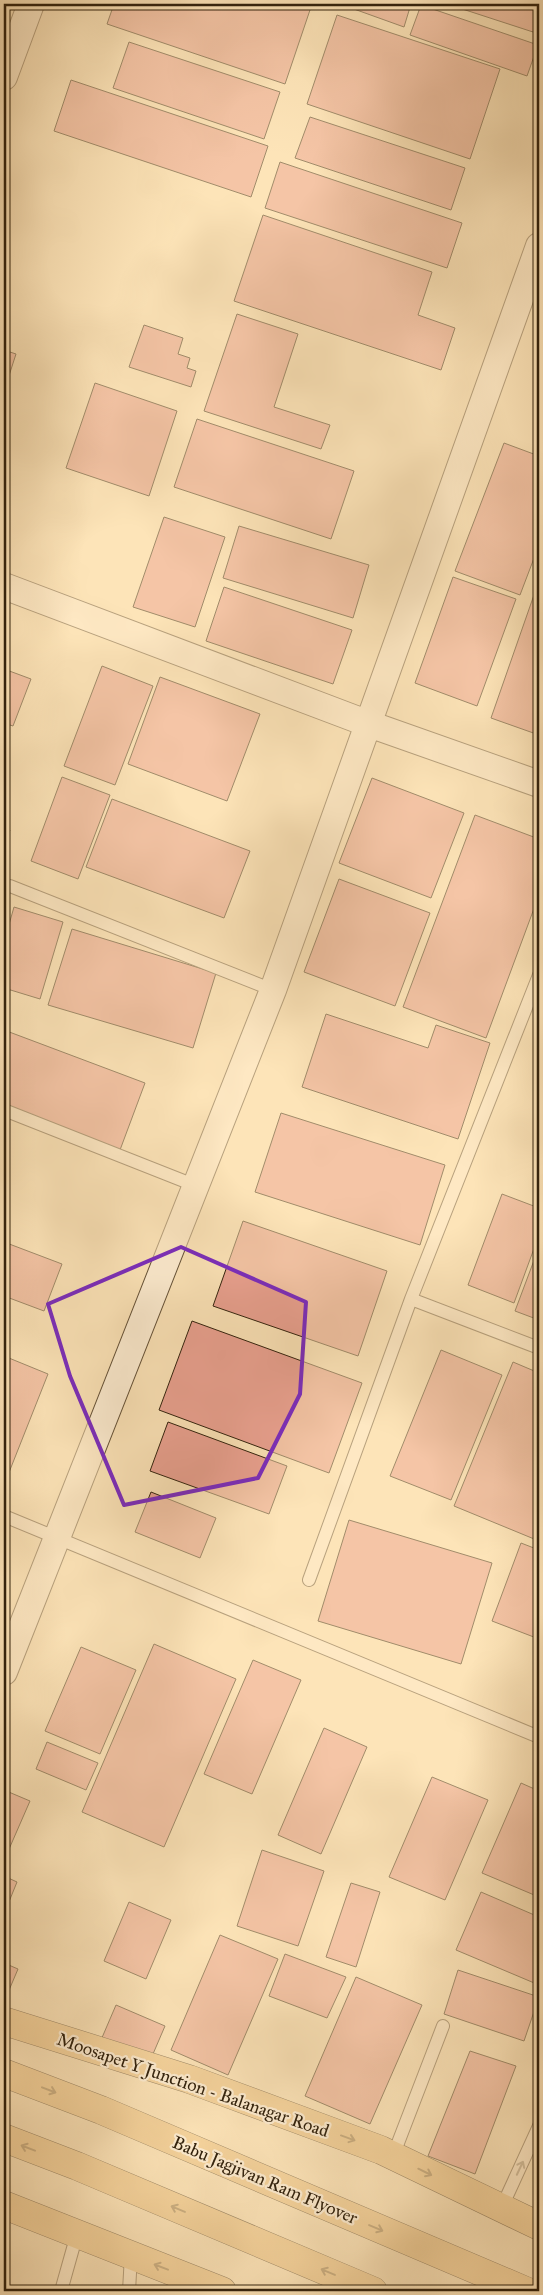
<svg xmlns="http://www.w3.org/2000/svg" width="543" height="2295" viewBox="0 0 543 2295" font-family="'IM FELL Great Primer',serif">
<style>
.building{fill:#eaa190;stroke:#32220d}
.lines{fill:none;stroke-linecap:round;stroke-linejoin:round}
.lane-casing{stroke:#655238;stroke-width:14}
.street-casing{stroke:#655238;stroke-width:28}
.primary-casing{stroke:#32220d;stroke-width:29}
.lane{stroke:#feedd1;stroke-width:12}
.street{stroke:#feedd1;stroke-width:26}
.primary{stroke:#eec27c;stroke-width:28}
.oneway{stroke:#907244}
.oneway2{stroke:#a29279}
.marked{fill:none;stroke:#7b2cbf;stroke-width:4;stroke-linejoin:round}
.labels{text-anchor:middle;stroke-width:4.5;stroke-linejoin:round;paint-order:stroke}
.street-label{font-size:18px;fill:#32220d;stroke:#feedd1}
</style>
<rect width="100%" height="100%" fill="#fde4b8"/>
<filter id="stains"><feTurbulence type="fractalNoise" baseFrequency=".004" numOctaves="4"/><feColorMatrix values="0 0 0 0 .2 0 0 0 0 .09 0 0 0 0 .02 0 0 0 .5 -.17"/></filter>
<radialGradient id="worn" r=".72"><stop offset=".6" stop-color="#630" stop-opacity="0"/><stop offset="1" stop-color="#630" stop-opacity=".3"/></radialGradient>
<!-- building -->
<path class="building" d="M114,4H312L285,84L107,24Z
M340,4H411L404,27Z
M447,4H539V14L533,32Z
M421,5L538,45L527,76L410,35Z
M337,15L500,69L470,159L307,104Z
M129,42L280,92L264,139L113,88Z
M71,80L268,146L251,197L54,131Z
M310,117L465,168L451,210L295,158Z
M280,162L462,223L447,268L265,208Z
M263,215L432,272L418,315L455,328L441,370L234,301Z
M237,314L298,334L274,407L330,425L321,449L204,411Z
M144,325L183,338L178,354L190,358L187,368L196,371L191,387L129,367Z
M539,339V354L534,352Z
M4,350L16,354L4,391Z
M95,383L177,411L149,496L66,468Z
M197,419L354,471L331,539L174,487Z
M504,443L539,456V545L520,595L455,571Z
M164,517L225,537L195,627L133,607Z
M239,526L369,565L353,618L223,578Z
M453,577L516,599L477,706L415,683Z
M224,587L352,630L333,684L206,641Z
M535,592L539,593V735L491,718Z
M102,666L153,686L115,785L64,766Z
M4,669L31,679L13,726L4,723Z
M160,677L260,714L227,801L128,764Z
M62,777L110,795L78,879L31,861Z
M372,778L464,813L431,898L339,863Z
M112,799L250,851L224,918L86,867Z
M475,815L539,839V895L486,1038L403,1007Z
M4,828L10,830L4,845Z
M339,879L430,913L395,1006L304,972Z
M14,907L63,922L40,999L4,988V942Z
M72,929L216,973L193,1048L48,1005Z
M326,1014L428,1048L436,1025L490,1043L458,1139L302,1087Z
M4,1030L145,1083L120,1150L4,1107Z
M281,1113L445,1165L420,1245L255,1192Z
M502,1194L539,1208V1235L514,1303L468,1285Z
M243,1221L387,1271L358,1356L213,1306Z
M4,1242L62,1264L44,1311L4,1296Z
M539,1247V1320L515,1311Z
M192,1321L362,1383L329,1473L159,1410Z
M441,1350L502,1375L451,1500L390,1476Z
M4,1356L48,1374L6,1480L4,1479Z
M513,1362L539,1373V1541L454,1506Z
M168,1422L287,1466L269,1514L150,1471Z
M151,1492L216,1518L200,1558L135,1532Z
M349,1520L492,1563L461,1664L318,1621Z
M521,1543L539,1550V1639L492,1621Z
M154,1644L236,1679L164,1847L82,1812Z
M81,1647L136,1670L100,1754L45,1731Z
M253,1660L301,1680L252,1794L204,1774Z
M324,1728L367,1747L321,1854L278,1835Z
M47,1742L98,1763L86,1790L36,1769Z
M432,1777L488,1800L445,1900L389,1877Z
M521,1783L539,1791V1897L482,1873Z
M4,1790L30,1801L6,1856L4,1855Z
M262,1850L324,1871L298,1946L237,1926Z
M4,1876L17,1882L4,1914Z
M351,1883L380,1892L356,1967L326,1957Z
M481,1892L539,1917V1985L456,1950Z
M129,1902L171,1920L146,1979L104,1961Z
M220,1935L278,1959L228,2075L171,2050Z
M285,1954L346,1977L327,2018L269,1996Z
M4,1963L18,1969L4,2002Z
M458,1970L539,1997L524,2041L444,2014Z
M356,1977L422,2005L370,2124L305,2096Z
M116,2005L165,2026L150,2061L101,2040Z
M470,2051L516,2066L475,2174L428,2156Z"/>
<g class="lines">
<!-- lane casing -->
<g class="lane-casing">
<path id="lane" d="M10,886L273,990
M539,975L411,1299L539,1348
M4,1110L194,1185
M4,1516L539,1737
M309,1580L411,1299
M393,2156L443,2026
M501,2209L539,2126
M61,2291L77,2234
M129,2291L131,2255"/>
</g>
<!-- street casing -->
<g class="street-casing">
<path id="street" d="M4,77L31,4
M4,586L369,724L539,784
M4,1672L273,990L539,246"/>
</g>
<!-- primary casing -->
<g class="primary-casing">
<path id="primary" d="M4,2021L189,2079L381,2150L539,2226
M4,2073L101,2110L526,2291
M4,2138L77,2166L373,2291
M4,2205L222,2291"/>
</g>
<!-- lane -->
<use href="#lane" class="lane"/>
<!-- street -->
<use href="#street" class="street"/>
<!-- primary -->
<use href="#primary" class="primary"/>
</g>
<!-- one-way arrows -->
<defs><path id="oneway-shaft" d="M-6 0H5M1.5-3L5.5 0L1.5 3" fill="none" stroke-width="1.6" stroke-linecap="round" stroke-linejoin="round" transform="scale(1.25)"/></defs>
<g class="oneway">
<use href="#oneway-shaft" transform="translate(49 2090) rotate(21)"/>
<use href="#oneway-shaft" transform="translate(348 2138) rotate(20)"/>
<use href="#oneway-shaft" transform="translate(28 2148) rotate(-159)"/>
<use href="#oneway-shaft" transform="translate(425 2172) rotate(26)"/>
<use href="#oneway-shaft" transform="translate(178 2209) rotate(-157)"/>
<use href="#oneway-shaft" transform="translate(376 2228) rotate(23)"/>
<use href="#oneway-shaft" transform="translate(161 2267) rotate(-159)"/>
<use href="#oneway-shaft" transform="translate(328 2272) rotate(-157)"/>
</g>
<use class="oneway2" href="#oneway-shaft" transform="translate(520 2168) rotate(-65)"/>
<!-- marked area -->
<path d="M0 0H543V2295H0ZM181,1247L306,1302L300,1394L258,1478L124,1505L70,1376L48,1304Z" fill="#fde4b8" fill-opacity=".55" fill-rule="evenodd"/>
<path class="marked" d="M181,1247L306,1302L300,1394L258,1478L124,1505L70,1376L48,1304Z"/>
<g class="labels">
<!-- street labels -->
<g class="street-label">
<text transform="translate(193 2085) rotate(19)" y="6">Moosapet Y Junction - Balanagar Road</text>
<text transform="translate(265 2180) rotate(23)" y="6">Babu Jagjivan Ram Flyover</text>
</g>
</g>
<!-- margin -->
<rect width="543" height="2295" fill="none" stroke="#fde4b8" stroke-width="20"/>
<rect x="5" y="5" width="533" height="2285" fill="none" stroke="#32220d" stroke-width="2.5"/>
<rect x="10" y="10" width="523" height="2275" fill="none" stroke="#32220d"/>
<rect width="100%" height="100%" filter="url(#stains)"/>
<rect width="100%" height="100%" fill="url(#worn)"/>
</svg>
